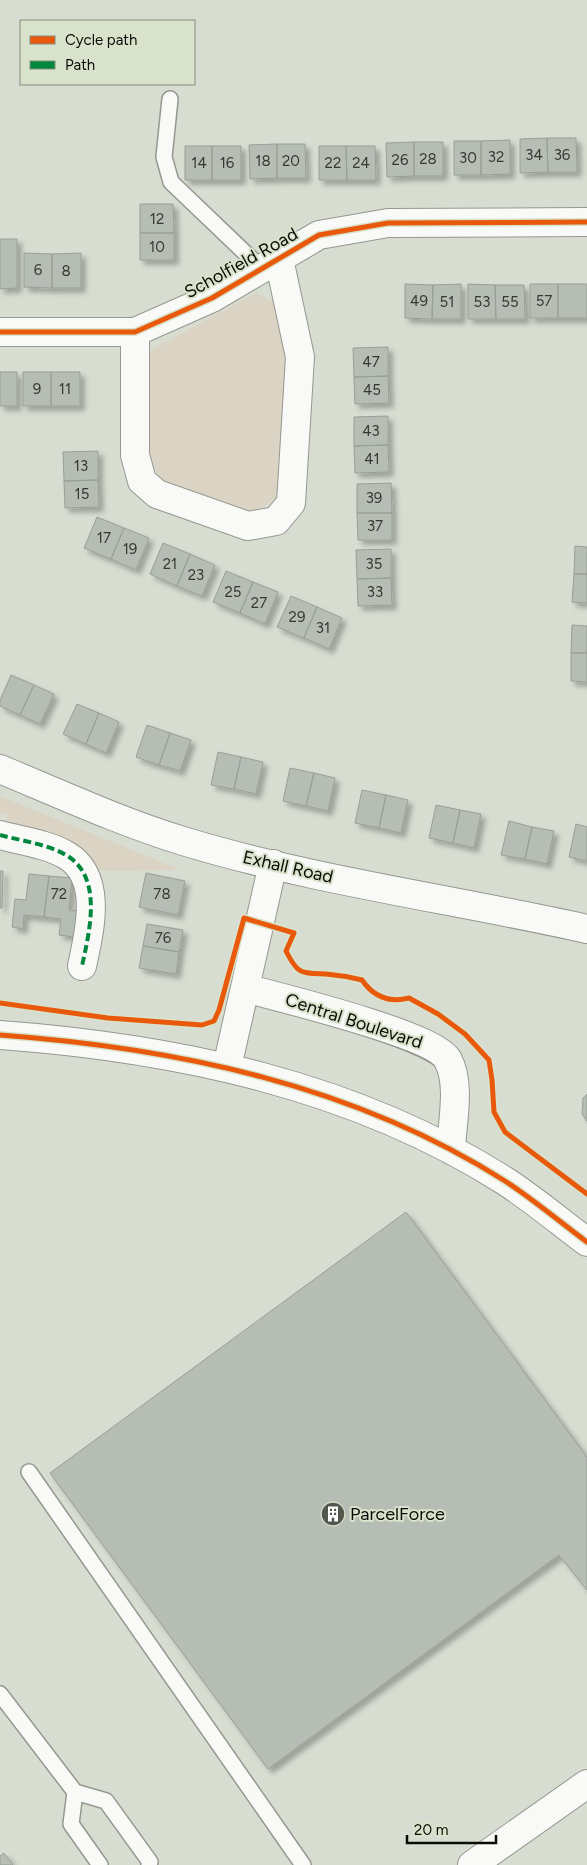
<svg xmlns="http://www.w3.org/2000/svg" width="587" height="1865" viewBox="0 0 587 1865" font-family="Figtree,sans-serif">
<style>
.green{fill:#dbd4c4}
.building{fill:#b6bdb4;stroke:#989f97;filter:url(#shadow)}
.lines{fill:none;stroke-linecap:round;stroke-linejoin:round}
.service-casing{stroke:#94988f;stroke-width:18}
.minor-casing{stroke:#94988f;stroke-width:30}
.tertiary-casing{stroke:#94988f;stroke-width:30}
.service{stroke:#f9faf8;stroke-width:15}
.minor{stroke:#f9faf8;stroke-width:28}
.tertiary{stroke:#f9faf8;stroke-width:28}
.quiet{stroke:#00873e;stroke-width:4;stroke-dasharray:8 4;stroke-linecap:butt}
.cycleway-casing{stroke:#d9e3cb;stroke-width:8}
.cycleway{stroke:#e8590c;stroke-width:5}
.labels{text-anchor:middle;stroke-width:4;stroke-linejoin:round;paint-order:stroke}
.number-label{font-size:15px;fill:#353932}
.street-label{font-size:18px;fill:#0a0d06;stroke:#d9e3cb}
.poi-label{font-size:18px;fill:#0a0d06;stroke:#d9e3cb;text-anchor:start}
</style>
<defs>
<filter id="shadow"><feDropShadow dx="4.5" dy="4.5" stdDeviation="2.5" flood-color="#0004"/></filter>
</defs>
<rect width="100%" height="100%" fill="#d8ddd1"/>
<!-- green -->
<path class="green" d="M256,293L275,303L287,364L282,486L275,499L255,512L232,507L160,479L147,452V352Z
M0,796L181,870L106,871L91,868L6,826L7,814L0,813Z"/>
<!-- building -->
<path class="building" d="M547,138L548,172L520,173V139Z
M547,138H576L577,172H548Z
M510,140V174L481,175V141Z
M454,141H481V175H454Z
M414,142V176L387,177L386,143Z
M414,142H443V176H414Z
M277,144H305L306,178H277Z
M277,144V178L250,179L249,145Z
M185,146H212V180H185Z
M212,146H241V180H212Z
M319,146H346L347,180H319Z
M346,146H375L376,180H347Z
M140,204H173L174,233H140Z
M140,233H174V260H140Z
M0,239H17V288L0,289Z
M24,253L52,254V288L24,287Z
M81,253V288H52V254Z
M405,284L433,285L432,319L405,318Z
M461,284V319H432L433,285Z
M468,284L495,285L496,319H468Z
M530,284H558V318H530Z
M558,284H587V318H558Z
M495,285H524L525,319H496Z
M388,347V376L354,377L353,348Z
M0,372H17V406H0Z
M23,372H51V406H23Z
M51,372H80V406H51Z
M388,376L389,403L355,404L354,377Z
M388,416V445L354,446V417Z
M388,445L389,472L355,473L354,446Z
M98,451V480L64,481L63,452Z
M98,480L99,507L65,508L64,481Z
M391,483L392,513H357V484Z
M357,513H392V540H358Z
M97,517L124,528L111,559L84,548Z
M124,528L149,538L136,570L111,559Z
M163,543L190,554L177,586L150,574Z
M575,546L587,547V574H574Z
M391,549V578L357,579L356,550Z
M190,554L215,565L202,596L177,586Z
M226,571L253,582L240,613L213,602Z
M574,574H587V603L572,602Z
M391,578L392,605L358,606L357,579Z
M253,582L278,592L265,624L240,613Z
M291,596L317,607L304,638L277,627Z
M317,607L342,618L329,649L304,638Z
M572,625L587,626V653H571Z
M571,653H587V682L571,681Z
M11,675L34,685L20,715L0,706V700Z
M34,685L54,694L40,724L20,715Z
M77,704L99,713L86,744L63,734Z
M99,713L119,722L106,753L86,744Z
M147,725L170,733L159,765L136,757Z
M170,733L191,740L180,771L159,765Z
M218,752L241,757L234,789L211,785Z
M241,757L263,762L256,794L234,789Z
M290,768L314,773L306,806L283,801Z
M314,773L335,778L328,811L306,806Z
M362,790L386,795L379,828L355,823Z
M386,795L408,800L401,833L379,828Z
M436,805L460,810L453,843L429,838Z
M460,810L481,814L474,848L453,843Z
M509,821L532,827L525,859L501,855Z
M576,824L587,827V861L569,857Z
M532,827L554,831L547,864L525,859Z
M0,871H3L2,908H0Z
M146,873L185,881L178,915L139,907Z
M29,874L49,876L44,917L24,915L23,929L12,927L15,899L26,900Z
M49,876L72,878L69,910L77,911L75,937L59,935L61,919L44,917Z
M147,924L183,930L179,952L143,946Z
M143,946L179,952L176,974L139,968Z
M587,1094V1121L582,1114L583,1098Z
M406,1212L587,1457V1590L559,1555L268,1769L50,1473Z
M4,1853L13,1865H0V1856Z"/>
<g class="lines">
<!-- service casing -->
<g class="service-casing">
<path id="service" d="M170,99L164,157L171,182L262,269
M29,1472L303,1865
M0,1694L75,1792
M100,1865L71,1824L75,1792L106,1801L150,1862L149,1865"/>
</g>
<!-- minor casing -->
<g class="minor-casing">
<path id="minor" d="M0,332H135L212,298L319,235L388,223L587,222
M135,332V455L142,481L157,494L248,526L276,521L291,503L300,357L279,259
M0,835C22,841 47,844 66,855C104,877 89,933 82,966
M245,988C278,997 435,1035 448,1060C461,1085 452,1122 451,1150
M0,1035C176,1048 354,1085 505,1181C533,1199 560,1222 587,1242
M227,1067L273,864
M472,1865L587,1784"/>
</g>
<!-- tertiary casing -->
<g class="tertiary-casing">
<path id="tertiary" d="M0,769C60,794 121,822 183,841C315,881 453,899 587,929"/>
</g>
<!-- service -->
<use href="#service" class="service"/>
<!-- minor -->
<use href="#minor" class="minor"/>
<!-- tertiary -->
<use href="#tertiary" class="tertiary"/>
<!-- quiet -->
<path class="quiet" d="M0,835C22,841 47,844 66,855C104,877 89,933 82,966"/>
<!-- cycleway casing -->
<g class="cycleway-casing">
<path id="cycleway" d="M0,332H135L212,298L319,235L388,223L587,222
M0,1003L108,1018L202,1025L214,1021L219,1010L244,918L294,933L286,951C298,975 301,973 326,974C338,975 350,977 362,980C373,996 389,1003 409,998L438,1014L465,1034L489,1060L492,1080L494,1112L505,1132L587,1194
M0,1035C176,1048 354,1085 505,1181C533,1199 560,1222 587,1242"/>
</g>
<!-- cycleway -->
<use href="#cycleway" class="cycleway"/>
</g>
<!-- icons -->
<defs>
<g id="building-disc" transform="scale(1.25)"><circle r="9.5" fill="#52564d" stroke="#d9e3cb"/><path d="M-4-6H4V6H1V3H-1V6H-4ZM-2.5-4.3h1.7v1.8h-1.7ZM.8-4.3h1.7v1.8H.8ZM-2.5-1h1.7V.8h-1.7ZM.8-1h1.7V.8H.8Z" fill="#fff"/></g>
</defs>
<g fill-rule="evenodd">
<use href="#building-disc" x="333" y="1514"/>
</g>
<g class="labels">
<!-- number labels -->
<g class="number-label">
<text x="534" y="160">34</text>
<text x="562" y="160">36</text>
<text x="496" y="162">32</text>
<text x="468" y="163">30</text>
<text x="428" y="164">28</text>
<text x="400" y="165">26</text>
<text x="263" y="166">18</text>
<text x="291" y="166">20</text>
<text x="199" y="168">14</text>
<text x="227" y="168">16</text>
<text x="333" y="168">22</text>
<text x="361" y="168">24</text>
<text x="157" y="224">12</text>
<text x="157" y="252">10</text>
<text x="38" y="275">6</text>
<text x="66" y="276">8</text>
<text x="419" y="306">49</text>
<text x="544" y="306">57</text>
<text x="447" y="307">51</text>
<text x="482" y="307">53</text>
<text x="510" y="307">55</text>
<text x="371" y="367">47</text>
<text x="37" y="394">9</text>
<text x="65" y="394">11</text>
<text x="372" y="395">45</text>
<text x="371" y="436">43</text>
<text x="372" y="464">41</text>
<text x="81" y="471">13</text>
<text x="82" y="499">15</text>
<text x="374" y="503">39</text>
<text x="375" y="531">37</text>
<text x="104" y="543">17</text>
<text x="130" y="554">19</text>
<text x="170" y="569">21</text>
<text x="374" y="569">35</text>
<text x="196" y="580">23</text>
<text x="233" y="597">25</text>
<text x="375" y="597">33</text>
<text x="259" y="608">27</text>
<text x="297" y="622">29</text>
<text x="323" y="633">31</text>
<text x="59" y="899">72</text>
<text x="162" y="899">78</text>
<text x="163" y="943">76</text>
</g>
<!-- street labels -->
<g class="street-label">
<text transform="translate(241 263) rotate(-29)" y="6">Scholfield Road</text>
<text transform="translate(288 867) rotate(13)" y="6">Exhall Road</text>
<text transform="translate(354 1021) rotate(18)" y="6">Central Boulevard</text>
</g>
<!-- poi labels -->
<g class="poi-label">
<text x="350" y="1520">ParcelForce</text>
</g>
</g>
<!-- legend -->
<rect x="20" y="20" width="175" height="65" fill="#d9e3cb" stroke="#868d7c"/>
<rect x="30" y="36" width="25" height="8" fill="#e8590c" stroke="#868d7c"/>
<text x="65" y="45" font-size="15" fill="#0a0d06">Cycle path</text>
<rect x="30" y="61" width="25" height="8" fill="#00873e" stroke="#868d7c"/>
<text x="65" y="70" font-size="15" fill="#0a0d06">Path</text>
<!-- scale -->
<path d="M407 1835v8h89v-8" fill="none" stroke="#0a0d06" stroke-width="2.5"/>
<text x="414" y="1835" font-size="15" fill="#0a0d06" stroke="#d9e3cb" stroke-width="4" paint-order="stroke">20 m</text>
</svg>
